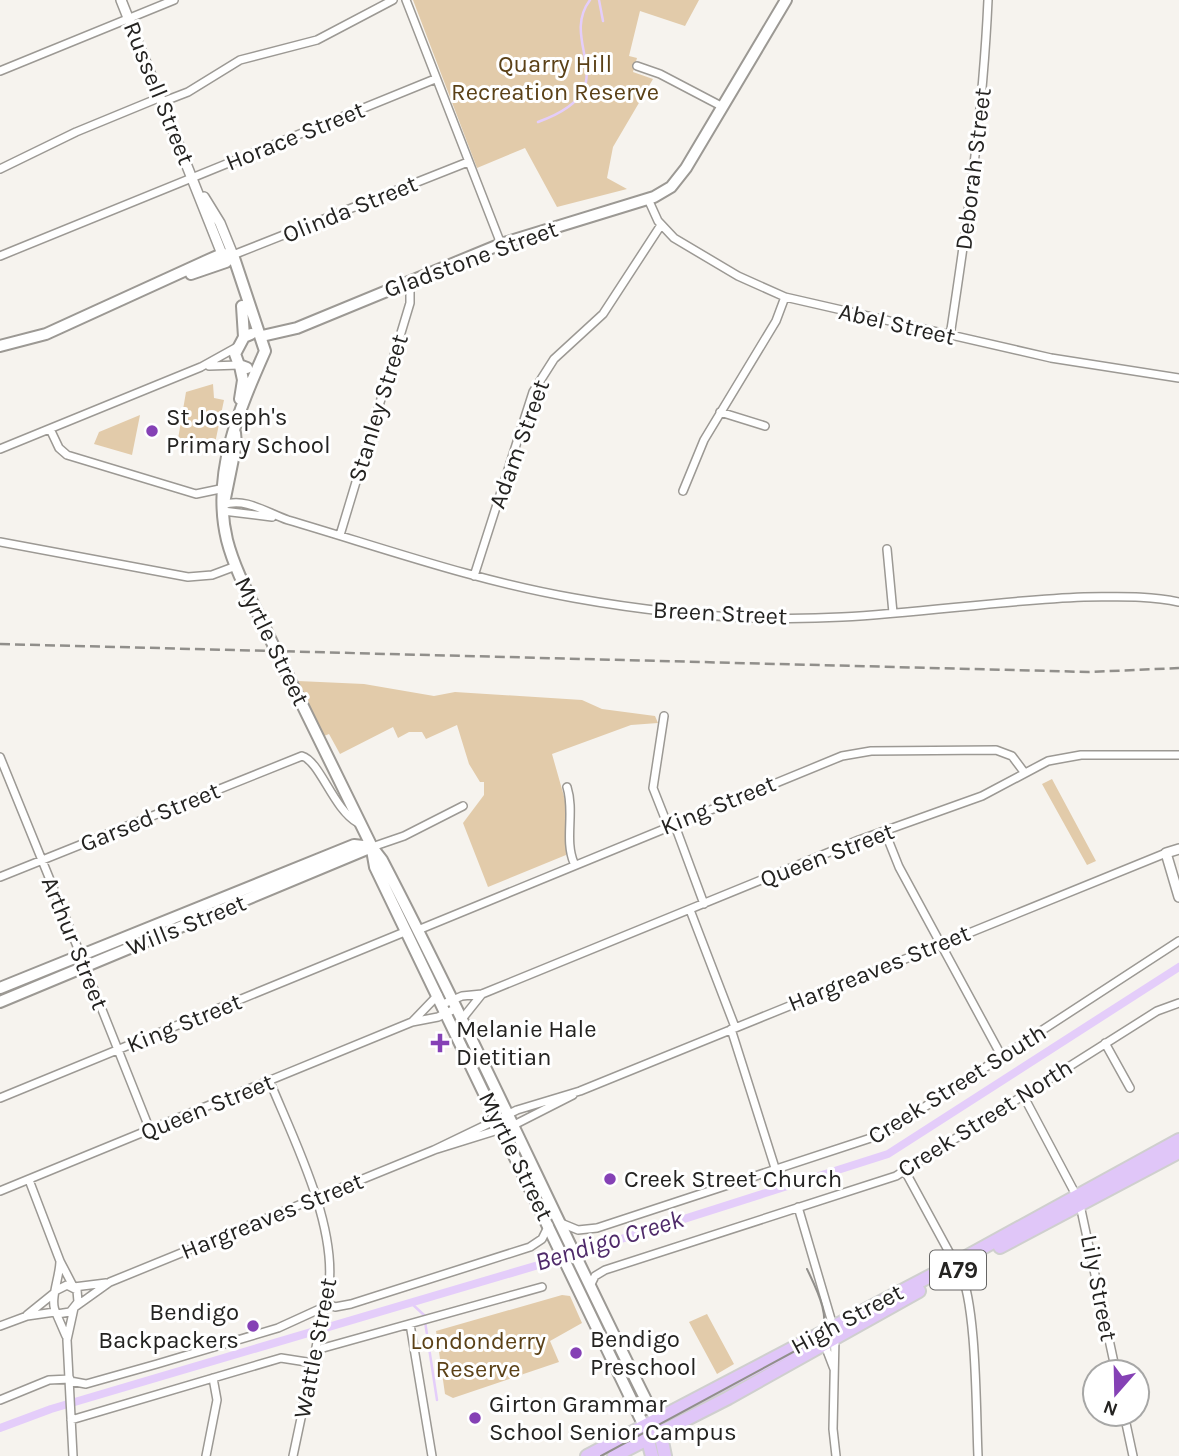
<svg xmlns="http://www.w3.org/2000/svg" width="1179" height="1456" viewBox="0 0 1179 1456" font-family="Karla,sans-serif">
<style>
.green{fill:#e2cbaa}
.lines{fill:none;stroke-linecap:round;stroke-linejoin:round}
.stream{stroke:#e4cdfa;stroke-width:2.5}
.canal{stroke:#e4cdfa;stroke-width:8}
.minor-casing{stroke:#9c9994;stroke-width:10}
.tertiary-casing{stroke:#9c9994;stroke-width:12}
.secondary-casing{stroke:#9c9994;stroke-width:14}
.trunk-casing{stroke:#cfcfce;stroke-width:16}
.minor{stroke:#fff;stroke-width:7}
.tertiary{stroke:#fff;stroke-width:9}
.secondary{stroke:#fff;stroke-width:10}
.trunk{stroke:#e0c6f8;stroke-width:12}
.tram{stroke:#918f8b;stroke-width:2}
.rail{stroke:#918f8b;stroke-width:2.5;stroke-dasharray:10 5;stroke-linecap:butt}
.secondary-bridge-casing{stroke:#9c9994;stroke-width:14;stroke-linecap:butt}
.secondary-bridge{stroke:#fff;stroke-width:10}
.poi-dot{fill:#8541b5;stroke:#fff;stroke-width:2.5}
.labels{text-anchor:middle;stroke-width:6;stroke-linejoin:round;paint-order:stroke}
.shield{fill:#fff;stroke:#666564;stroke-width:2}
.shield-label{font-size:23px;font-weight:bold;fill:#242321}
.park-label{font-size:24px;fill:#5b4117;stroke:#fff}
.street-label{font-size:24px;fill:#242321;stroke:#fff}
.poi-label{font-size:24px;fill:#242321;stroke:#fff;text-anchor:start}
.water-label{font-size:26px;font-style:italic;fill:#4f2a6a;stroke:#fff}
</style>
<rect width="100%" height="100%" fill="#f6f3ee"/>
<!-- green -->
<path class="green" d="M413,0H699L685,26L640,11L629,56L637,58L633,72L653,79L613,147L607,178L627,189L557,207L525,148L477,168Z
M213,384L214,398L224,400L213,453L177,445L186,392Z
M140,415L132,455L94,444L99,432Z
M298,681L364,684L434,696L455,692L582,700L602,709L655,716L658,723L631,725L552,754L567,807L566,855L488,887L463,823L484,795V782H480L469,764L457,725L426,739L422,732H409L398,738L393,727L340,754L329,734L324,736Z
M1052,779L1096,861L1087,865L1042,784Z
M562,1295L570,1296L582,1323L550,1341L559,1362L453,1398L445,1394L436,1331Z
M707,1314L734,1364L717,1374L689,1322Z"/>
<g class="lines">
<!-- stream -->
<path class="stream" d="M599,0L603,21
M538,122C630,89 557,44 590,0
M411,1303L424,1315L437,1400"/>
<!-- canal -->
<path class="canal" d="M0,1428L51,1409L552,1261L888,1154L1179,967"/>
<!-- minor casing -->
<g class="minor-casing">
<path id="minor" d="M406,0L501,244
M637,66L660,74L723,107
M0,71L174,0
M162,102L188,92L240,60L317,40L393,0
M0,169L76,132L161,97
M648,199L658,221L674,238L738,276L785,297L1051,358L1179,378
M233,255L468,162
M0,256L435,79
M950,336C967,224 983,113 988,0
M209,366L239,365
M720,412L765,426
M50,429L59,448L67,455L196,494L220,489
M0,449L201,367L237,347
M683,491L704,440L776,321L785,297
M223,505C246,497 267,513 288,520C383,548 476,581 574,598C663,614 752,622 842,617C923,613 1003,600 1084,597C1116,597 1148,595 1179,602
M223,511L272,517
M340,535L410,303V281
M0,542L188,577L212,575L236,566
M887,549L893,613
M474,576L533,392L554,359L603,314L661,225
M664,716L653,788L668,826
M0,757L81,956
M567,787C575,812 564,840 574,863
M674,823L704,904
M885,832L899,867L1002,1057
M372,847L404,836L463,806
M0,877L302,756C320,761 333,809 358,823
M690,910L735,1027
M418,930L842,756L871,751L996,750L1012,756L1024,772
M85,967L150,1130
M443,1004L462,996L482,994L859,840L982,796L1048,761L1081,755H1179
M462,1019L482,994
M412,1022L438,995
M731,1029L776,1171
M1105,1043L1130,1088
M270,1082C294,1140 336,1223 329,1286L293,1456
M1023,1095L1076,1195
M0,1098L407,931
M434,1150L517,1110L580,1091L1166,853
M905,1171L955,1263
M29,1180L60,1261L73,1286
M0,1191L412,1022L438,1017L457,1008
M1080,1205L1116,1372
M798,1207L833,1326
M561,1223L578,1230L597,1228L883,1134L1179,941
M959,1269C977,1301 976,1414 978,1456
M590,1286L595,1276L605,1270L896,1176L1157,1011L1179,1003
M74,1287L106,1283
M57,1290L67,1285L77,1290L78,1302L70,1312L57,1314C48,1302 60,1278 60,1261
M326,1303L335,1307L351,1304L530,1247L542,1239L549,1225
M75,1307L110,1282L434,1150L514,1125L573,1095
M56,1313L66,1336
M27,1315L53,1294
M410,1324L432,1456
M0,1326L27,1316L55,1312
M835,1337L833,1429L836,1456
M824,1343L834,1369
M316,1350L542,1287
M70,1381L86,1384L157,1364L278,1328L324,1307
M0,1400L49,1380L70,1379
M1124,1414L1133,1456
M71,1420L281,1358L313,1363
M73,1456L67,1340L74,1308
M206,1456L217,1400L213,1378"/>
</g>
<!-- tertiary casing -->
<g class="tertiary-casing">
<path id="tertiary" d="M121,0L222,254
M204,197L220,223L233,255
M1179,849L1166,853L1179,897"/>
</g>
<!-- secondary casing -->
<g class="secondary-casing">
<path id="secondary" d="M233,255L265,351C239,410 211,474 227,540C235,571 251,599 265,628
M191,274L226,262L233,255
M242,306L244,337
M262,336L297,328L501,244L654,197L671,187L686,168L786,0
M0,346L46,334L206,261L222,254L233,255
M240,366L243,380L240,399
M247,368L239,365L235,354L244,337L251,334
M224,503L236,444L235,433
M294,688L372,847L382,860C478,1044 562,1234 656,1420
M372,850L375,867L644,1426
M0,988L354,845L372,847
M0,1002L372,847"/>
</g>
<!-- trunk casing -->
<g class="trunk-casing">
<path id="trunk" d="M1000,1247L1179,1152
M659,1427L665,1456
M646,1433L652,1456
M587,1456L955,1263L1179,1140
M614,1456L728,1398L919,1291"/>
</g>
<!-- minor -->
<use href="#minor" class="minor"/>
<!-- tertiary -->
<use href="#tertiary" class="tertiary"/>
<!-- secondary -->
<use href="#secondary" class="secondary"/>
<!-- trunk -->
<use href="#trunk" class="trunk"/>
<!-- tram -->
<path class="tram" d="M601,1456L819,1338C833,1320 816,1288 807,1269"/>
<!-- rail -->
<path class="rail" d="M0,644L1089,672L1179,668"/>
<!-- secondary-bridge casing -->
<g class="secondary-bridge-casing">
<path id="secondary-bridge" d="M265,628L294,688"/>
</g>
<!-- secondary-bridge -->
<use href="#secondary-bridge" class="secondary-bridge"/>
</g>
<!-- markers -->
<g class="poi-dot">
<circle cx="152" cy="431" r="7"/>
<path d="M436.5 1032.5h7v7h7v7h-7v7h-7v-7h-7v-7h7z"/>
<circle cx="610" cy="1179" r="7"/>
<circle cx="253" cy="1326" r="7"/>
<circle cx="576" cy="1353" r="7"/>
<circle cx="475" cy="1418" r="7"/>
</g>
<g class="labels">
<!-- shield labels -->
<rect class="shield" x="930" y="1250.5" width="56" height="39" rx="5"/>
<g class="shield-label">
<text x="958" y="1278">A79</text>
</g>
<!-- park labels -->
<g class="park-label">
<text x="555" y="72">Quarry Hill<tspan x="555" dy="28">Recreation Reserve</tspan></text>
<text x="478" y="1349">Londonderry<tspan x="478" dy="28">Reserve</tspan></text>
</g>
<!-- street labels -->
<g class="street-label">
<text transform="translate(159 93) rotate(68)" y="8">Russell Street</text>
<text transform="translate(295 136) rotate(-22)" y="8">Horace Street</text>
<text transform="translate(973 169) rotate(-83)" y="8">Deborah Street</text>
<text transform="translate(350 209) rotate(-22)" y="8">Olinda Street</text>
<text transform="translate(471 259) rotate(-20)" y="8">Gladstone Street</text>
<text transform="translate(897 324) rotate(13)" y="8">Abel Street</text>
<text transform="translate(378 408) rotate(-73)" y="8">Stanley Street</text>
<text transform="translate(519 444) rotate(-70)" y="8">Adam Street</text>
<text transform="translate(720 613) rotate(3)" y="8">Breen Street</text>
<text transform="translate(272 641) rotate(64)" y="8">Myrtle Street</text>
<text transform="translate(718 805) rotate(-22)" y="8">King Street</text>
<text transform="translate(150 817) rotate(-22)" y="8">Garsed Street</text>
<text transform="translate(827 855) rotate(-21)" y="8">Queen Street</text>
<text transform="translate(186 925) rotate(-22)" y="8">Wills Street</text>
<text transform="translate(75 943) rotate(68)" y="8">Arthur Street</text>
<text transform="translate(879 968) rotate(-22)" y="8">Hargreaves Street</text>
<text transform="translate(184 1023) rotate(-22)" y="8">King Street</text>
<text transform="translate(957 1084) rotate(-32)" y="8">Creek Street South</text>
<text transform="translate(207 1107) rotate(-22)" y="8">Queen Street</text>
<text transform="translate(985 1118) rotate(-32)" y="8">Creek Street North</text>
<text transform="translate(516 1156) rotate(64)" y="8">Myrtle Street</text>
<text transform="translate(272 1216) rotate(-22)" y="8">Hargreaves Street</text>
<text transform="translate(1099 1288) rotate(79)" y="8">Lily Street</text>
<text transform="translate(847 1319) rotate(-28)" y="8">High Street</text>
<text transform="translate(315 1348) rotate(-79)" y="8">Wattle Street</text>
</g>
<!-- poi labels -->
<g class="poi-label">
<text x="166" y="425">St Joseph's<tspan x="166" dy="28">Primary School</tspan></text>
<text x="456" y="1037">Melanie Hale<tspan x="456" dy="28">Dietitian</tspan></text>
<text x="624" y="1187">Creek Street Church</text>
<text x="239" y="1320" text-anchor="end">Bendigo<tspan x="239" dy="28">Backpackers</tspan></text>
<text x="590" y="1347">Bendigo<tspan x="590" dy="28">Preschool</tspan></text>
<text x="489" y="1412">Girton Grammar<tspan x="489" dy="28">School Senior Campus</tspan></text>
</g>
<!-- water labels -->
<g class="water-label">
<text transform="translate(609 1240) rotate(-17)" y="9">Bendigo Creek</text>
</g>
</g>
<!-- north arrow -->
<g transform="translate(1116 1393) rotate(200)"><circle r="33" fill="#ffffff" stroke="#a7a7a6" stroke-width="2"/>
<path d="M0-5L12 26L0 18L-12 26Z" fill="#8541b5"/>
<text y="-10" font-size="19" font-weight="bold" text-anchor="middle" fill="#242321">N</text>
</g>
</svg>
